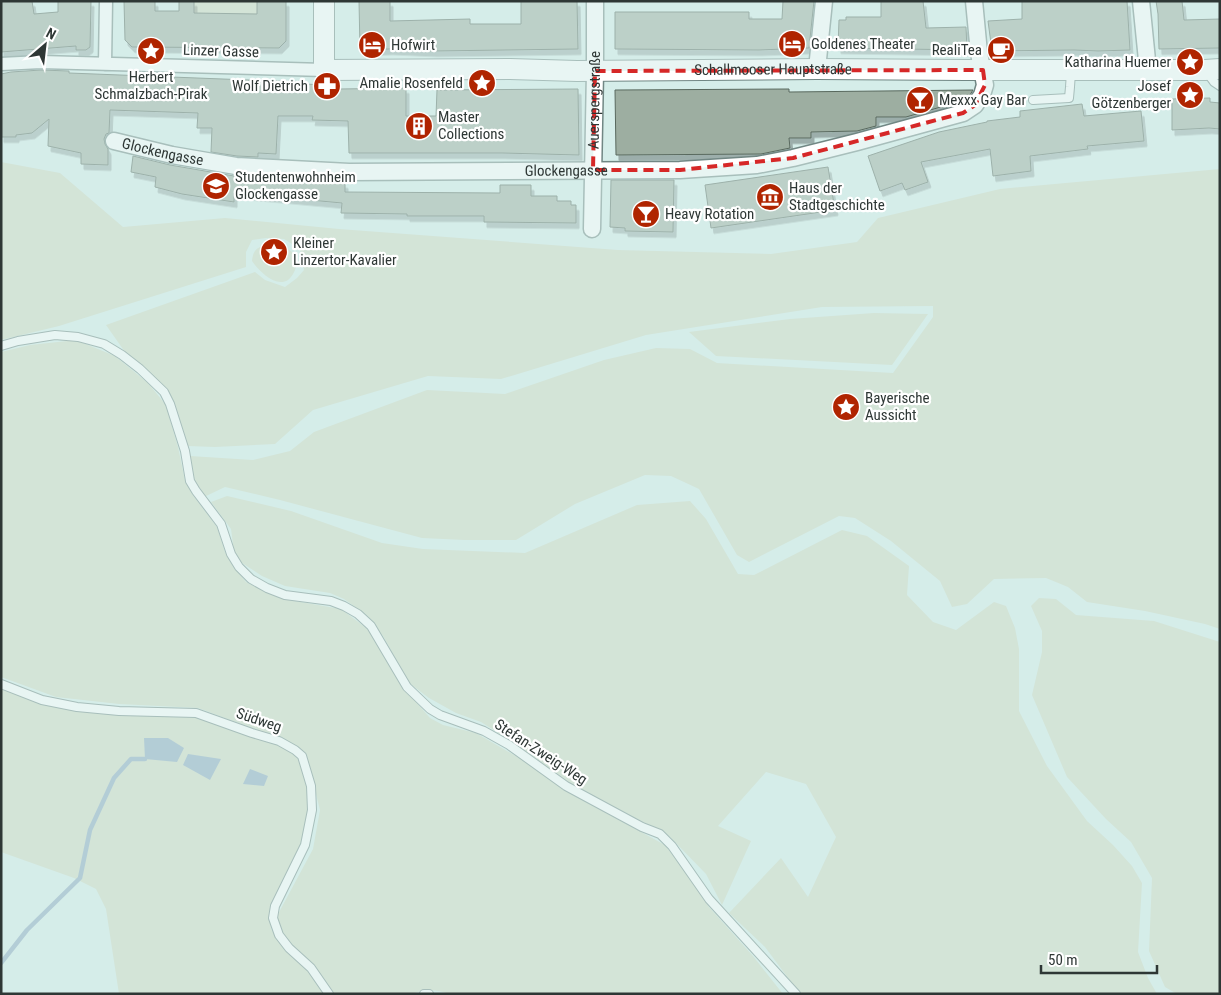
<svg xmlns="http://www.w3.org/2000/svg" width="1221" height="995" viewBox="0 0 1221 995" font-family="'Roboto Condensed',sans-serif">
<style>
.green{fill:#d0d9c2}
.water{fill:#8ba7bf}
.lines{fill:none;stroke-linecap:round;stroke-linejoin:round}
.stream{stroke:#8ba7bf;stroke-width:4.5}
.building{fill:#9daea1;stroke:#59695e;filter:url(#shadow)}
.service-casing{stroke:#718784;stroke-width:10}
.pedestrian-casing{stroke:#718784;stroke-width:15}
.minor-casing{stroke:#718784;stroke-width:19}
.tertiary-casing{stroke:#718784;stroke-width:22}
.service{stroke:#fff;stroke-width:8}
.pedestrian{stroke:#fff;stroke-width:12}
.minor{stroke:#fff;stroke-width:16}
.tertiary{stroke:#fff;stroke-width:20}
.marked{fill:none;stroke:#d62828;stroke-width:4;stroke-dasharray:10 6;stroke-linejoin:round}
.labels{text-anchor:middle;stroke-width:4.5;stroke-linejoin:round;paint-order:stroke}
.poi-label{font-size:15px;fill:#2e3735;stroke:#fff;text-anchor:start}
.street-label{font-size:15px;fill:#2e3735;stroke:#fff}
</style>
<defs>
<filter id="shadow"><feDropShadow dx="3" dy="5.5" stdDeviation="0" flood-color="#0004"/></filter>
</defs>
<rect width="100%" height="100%" fill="#d5ede9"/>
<!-- green -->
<path class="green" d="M194,1H257V5L261,6V18L194,13Z
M1,162L60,173L123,227L225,218L339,229L618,250L771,254L857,242L878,218L1000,189L1220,169V629L1205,624L1145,611L1087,602L1068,587L1046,578L994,579L967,604L952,607L940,581L891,541L855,518L839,516L749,562L737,555L699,489L671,476L645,475L575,504L516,540H464L422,538L280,500L225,487L204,497L194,480L190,456L253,460L290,451L314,432L427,390L505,394L604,360L656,348L690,349L717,363L893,373L933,317V306L822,307L646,335L501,379L428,376L313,410L275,444L215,447L187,446L171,398L152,375L125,352L106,325L255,272L265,280L285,287L297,278L304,270L300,249L284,239L266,238L252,240L246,252V267L59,326L1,340Z
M265,245C274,245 285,245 292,252C300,259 296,274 288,280C275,288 258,270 252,261C253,251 256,248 265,245Z
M874,313L928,314L892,365L716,356L689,332L790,319Z
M76,340L115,356L148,383L166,405L178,447L185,480L193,495L217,527L225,552L233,566L246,582L262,590L289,600L341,609L369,630L410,695L430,718L443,725L476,733L526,762L566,791L665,845L686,872L709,907L753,956L783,994H449C436,989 425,989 412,994H335L332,991L317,970L298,952L281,932L277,916L313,849L320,810L306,754L290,742L198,708L119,704L56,697L1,677V352L30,345Z
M227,496L291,511L382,543L423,549L525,553L637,505L690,501L706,519L738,574L754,575L842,530L867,536L909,566L907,595L933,622L956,630L994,602L1006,606L1015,628L1019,649V711L1047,766L1087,821L1113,845L1132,866L1142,883L1138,952L1148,978L1157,994H800L765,947L729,913L781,858L808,897L836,837L806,784L766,772L718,826L751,841L722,905L706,874L669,836L567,782L517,745L481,722L456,713L429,698L409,683L383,636L365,614L344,599L330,593L285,586L262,576L242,563L234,552L231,529L211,502Z
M1039,598L1056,599L1076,615L1154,621L1220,642V994H1177L1165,987L1149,951L1152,878L1131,842L1106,819L1067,777L1032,695L1042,652V631L1031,606Z
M1,687L22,697L52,706L80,711L194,716L237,732L278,744L297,755L307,783L309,809L303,844L272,905L269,915L271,929L283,948L310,973L328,994H119L106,909L96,889L74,878L1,852Z"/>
<!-- water -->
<path class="water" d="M144,738H168L184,748L177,762L145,759Z
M188,754L221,759L210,780L183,765Z
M250,769L268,776L264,786L243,784Z"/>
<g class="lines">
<!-- stream -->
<path class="stream" d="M1,963L27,930L80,878L90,830L114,778L131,759H145"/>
</g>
<!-- building -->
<path class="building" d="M1,1H32L34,14L58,12V1H91L90,47L86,50H76V46L1,52Z
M124,1H155V11H179V1H194V13L257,14V1H286V41L279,48L132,47L125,40Z
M359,1H390V21L470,19V24H521V1H577L578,49L434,51L390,49L360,50Z
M783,1H814L809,48L759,50L615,49V12H749V19H782Z
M881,1H923L926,28L966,27L967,50L838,48L839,20H846V17H881Z
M1022,1H1127L1130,50L1098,51L1074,50L992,51L988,21L1022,19Z
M1156,1H1182L1184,20L1220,19V48L1159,49L1158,14Z
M41,70L69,71V73L299,82V84L339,85V89L406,88V116H436L437,90L578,89L579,155L502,153H349L348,121L312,120L313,116H278L276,154L258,153V157L237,156L211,152L212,128H197L198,113L110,110L109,133L106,134L104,139L105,144L108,149V165L81,164V153L48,146L49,119L32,133L16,135V137H1V74L11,72Z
M789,89V92L973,90L968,98L965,100L906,117H876V126L857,131L811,132V138H789L790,148L761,154L616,155L615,90Z
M1210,98V102L1220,103V129L1209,128L1172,130V99Z
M1082,104L1084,116L1141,111L1144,141L1087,146L1088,149L1030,156L1031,171L993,176L990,149L921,162L928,182L905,190L902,183L880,191L868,156L939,132L987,122V121L1020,117V111Z
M133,156L170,165L234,176L345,183V192L500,193V185H531V196H557V201H571V205H576V223L484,222V216H407V214L341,213L342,203L234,193V202L182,194L155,187L156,177L131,172Z
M828,167L835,210L711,228L705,185Z
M611,180H674L673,232L625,231V228L610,227Z"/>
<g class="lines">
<!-- service casing -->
<g class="service-casing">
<path id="service" d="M1206,71L1214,82L1220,86
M1033,100L1069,98L1070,87L1071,72
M1,346L18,341L55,335L78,337L104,344L122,355L140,369L164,392L170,404L185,451L190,481L196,491L221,524L231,554L239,567L251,579L267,588L285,595L331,601L344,606L358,614L371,626L407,687L430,709L440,715L484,731L509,745L566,786L642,827L660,834L672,846L709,899L796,994
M1,684L42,700L77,707L119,711L196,713L252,733L279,741L295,750L302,756L311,786L312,810L305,845L275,906L273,918L279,935L289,948L311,968L329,994
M424,994H429"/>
</g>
<!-- pedestrian casing -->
<g class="pedestrian-casing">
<path id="pedestrian" d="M1,64L41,62L324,70
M105,64L106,1"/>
</g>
<!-- minor casing -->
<g class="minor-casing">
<g id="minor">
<path d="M1141,1L1148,70"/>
<path d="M817,69L824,1"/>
<path id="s1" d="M114,141L172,155L236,166L349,172L680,170L757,165L793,158L857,142L963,113L975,105L982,95L985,85L979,53L974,1"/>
<path id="s2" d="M592,229L595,71V1"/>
</g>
</g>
<!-- tertiary casing -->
<g class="tertiary-casing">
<g id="tertiary">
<path id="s3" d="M324,1V70L510,69L577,71L817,69L966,70H1205L1220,69"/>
</g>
</g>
<!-- service -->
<use href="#service" class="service"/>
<!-- pedestrian -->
<use href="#pedestrian" class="pedestrian"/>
<!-- minor -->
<use href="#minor" class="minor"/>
<!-- tertiary -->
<use href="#tertiary" class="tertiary"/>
</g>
<!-- marked area -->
<path d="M0 0H1221V995H0ZM983,70L985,85L975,105L963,113L793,158L680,170H593L595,71Z" fill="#d5ede9" fill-opacity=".55" fill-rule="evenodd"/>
<path class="marked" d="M983,70L985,85L975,105L963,113L793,158L680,170H593L595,71Z"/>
<!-- icons -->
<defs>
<g id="hotel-disc" transform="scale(1.4375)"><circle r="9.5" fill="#b02400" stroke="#fff"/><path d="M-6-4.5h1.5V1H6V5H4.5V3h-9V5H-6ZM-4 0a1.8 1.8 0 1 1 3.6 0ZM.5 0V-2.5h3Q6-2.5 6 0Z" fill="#fff"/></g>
<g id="cafe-disc" transform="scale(1.4375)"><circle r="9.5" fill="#b02400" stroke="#fff"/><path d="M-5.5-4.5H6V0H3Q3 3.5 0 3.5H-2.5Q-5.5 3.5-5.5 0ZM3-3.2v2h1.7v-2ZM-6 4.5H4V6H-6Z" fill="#fff"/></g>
<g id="sight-disc" transform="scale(1.4375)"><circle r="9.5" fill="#b02400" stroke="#fff"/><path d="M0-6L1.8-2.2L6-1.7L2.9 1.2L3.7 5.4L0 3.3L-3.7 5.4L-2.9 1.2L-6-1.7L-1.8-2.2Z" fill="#fff"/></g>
<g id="pharmacy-disc" transform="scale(1.4375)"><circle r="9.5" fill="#b02400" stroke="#fff"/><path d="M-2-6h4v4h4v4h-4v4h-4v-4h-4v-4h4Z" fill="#fff"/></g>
<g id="bar-disc" transform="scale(1.4375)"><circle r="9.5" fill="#b02400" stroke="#fff"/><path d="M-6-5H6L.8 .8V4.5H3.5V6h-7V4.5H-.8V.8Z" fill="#fff"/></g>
<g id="building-disc" transform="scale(1.4375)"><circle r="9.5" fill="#b02400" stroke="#fff"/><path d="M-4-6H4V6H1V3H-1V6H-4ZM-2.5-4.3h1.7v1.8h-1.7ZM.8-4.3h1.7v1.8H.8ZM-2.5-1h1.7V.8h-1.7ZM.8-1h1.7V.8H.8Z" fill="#fff"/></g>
<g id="school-disc" transform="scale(1.4375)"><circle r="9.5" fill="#b02400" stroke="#fff"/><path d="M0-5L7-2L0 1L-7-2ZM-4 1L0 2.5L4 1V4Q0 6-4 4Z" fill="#fff"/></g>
<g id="museum-disc" transform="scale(1.4375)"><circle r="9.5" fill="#b02400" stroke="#fff"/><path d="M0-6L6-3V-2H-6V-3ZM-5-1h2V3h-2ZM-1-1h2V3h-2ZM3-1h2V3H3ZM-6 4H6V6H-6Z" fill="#fff"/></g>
</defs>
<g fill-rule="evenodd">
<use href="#hotel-disc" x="792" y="44"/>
<use href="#hotel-disc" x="372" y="45"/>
<use href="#cafe-disc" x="1001" y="50"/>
<use href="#sight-disc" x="151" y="51"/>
<use href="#sight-disc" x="1190" y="62"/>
<use href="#sight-disc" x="482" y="83"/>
<use href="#pharmacy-disc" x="327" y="86"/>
<use href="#sight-disc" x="1190" y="95"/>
<use href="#bar-disc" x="920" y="100"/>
<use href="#building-disc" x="419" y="126"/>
<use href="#school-disc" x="216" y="186"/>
<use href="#museum-disc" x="770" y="197"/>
<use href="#bar-disc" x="646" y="214"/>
<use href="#sight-disc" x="274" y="252"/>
<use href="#sight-disc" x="846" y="407"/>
</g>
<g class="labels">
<!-- poi labels -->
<g class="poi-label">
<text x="811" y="49">Goldenes Theater</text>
<text x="391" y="50">Hofwirt</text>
<text x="982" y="55" text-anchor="end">RealiTea</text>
<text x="1171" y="67" text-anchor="end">Katharina Huemer</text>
<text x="151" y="82" text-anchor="middle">Herbert<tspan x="151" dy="17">Schmalzbach-Pirak</tspan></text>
<text x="463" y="88" text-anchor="end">Amalie Rosenfeld</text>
<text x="308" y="91" text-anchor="end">Wolf Dietrich</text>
<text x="1171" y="91" text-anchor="end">Josef<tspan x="1171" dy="17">Götzenberger</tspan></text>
<text x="939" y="105">Mexxx Gay Bar</text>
<text x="438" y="122">Master<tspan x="438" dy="17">Collections</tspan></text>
<text x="235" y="182">Studentenwohnheim<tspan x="235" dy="17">Glockengasse</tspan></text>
<text x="789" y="193">Haus der<tspan x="789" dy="17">Stadtgeschichte</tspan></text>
<text x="665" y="219">Heavy Rotation</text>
<text x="293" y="248">Kleiner<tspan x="293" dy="17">Linzertor-Kavalier</tspan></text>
<text x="865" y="403">Bayerische<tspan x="865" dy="17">Aussicht</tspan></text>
</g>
<!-- street labels -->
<g class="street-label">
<text transform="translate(221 51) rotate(2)" y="5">Linzer Gasse</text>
<text dy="5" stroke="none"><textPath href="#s3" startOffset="518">Schallmooser Hauptstraße</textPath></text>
<text dy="5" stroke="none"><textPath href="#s2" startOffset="129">Auerspergstraße</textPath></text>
<text dy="5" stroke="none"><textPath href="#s1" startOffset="50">Glockengasse</textPath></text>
<text dy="5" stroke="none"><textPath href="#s1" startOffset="455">Glockengasse</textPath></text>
<text transform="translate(259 720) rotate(19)" y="5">Südweg</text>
<text transform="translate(541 752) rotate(33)" y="5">Stefan-Zweig-Weg</text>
</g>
</g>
<!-- border -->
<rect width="1221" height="995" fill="none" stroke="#2e3735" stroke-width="5"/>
<!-- north arrow -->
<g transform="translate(45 45) rotate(28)" stroke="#ffffff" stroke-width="4" paint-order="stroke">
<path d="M0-4L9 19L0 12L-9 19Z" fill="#2e3735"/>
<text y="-8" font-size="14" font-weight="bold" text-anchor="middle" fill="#2e3735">N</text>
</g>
<!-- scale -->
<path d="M1041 965v8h116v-8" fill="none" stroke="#2e3735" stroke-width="2.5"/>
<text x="1048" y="965" font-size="15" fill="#2e3735" stroke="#ffffff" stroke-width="4" paint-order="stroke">50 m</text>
</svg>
